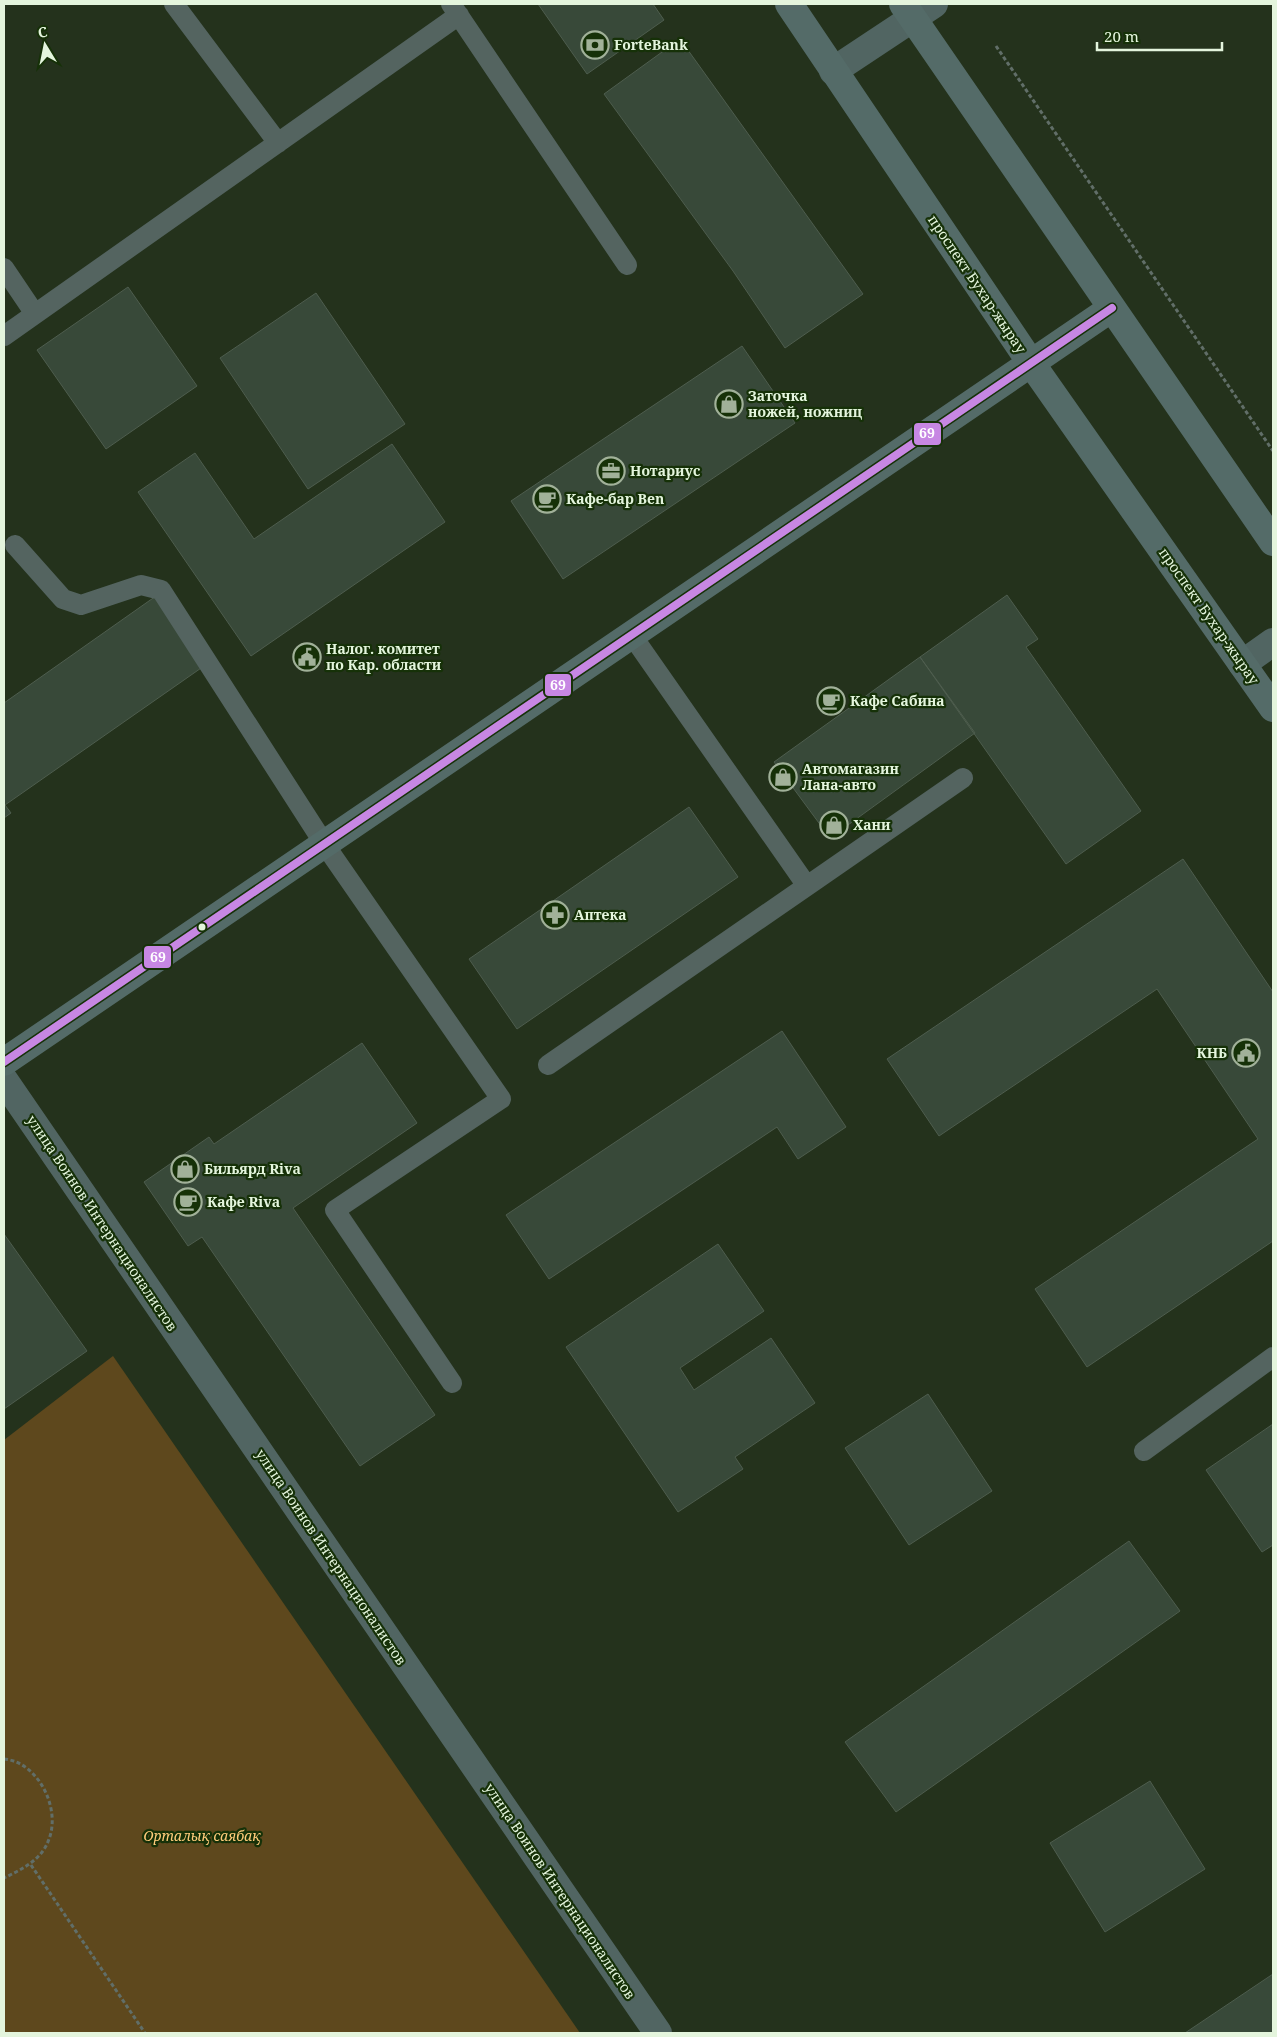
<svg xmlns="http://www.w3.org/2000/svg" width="1277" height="2037" viewBox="0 0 1277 2037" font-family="'Noto Serif',serif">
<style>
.green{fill:#5e481d}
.building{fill:#384939;stroke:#4e5d4e}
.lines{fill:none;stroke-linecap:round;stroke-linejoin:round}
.path{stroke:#616e68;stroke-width:3;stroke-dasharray:4 2.5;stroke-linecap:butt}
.service{stroke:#546460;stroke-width:20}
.secondary{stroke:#516562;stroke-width:28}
.primary{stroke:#546b68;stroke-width:28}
.bus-1-casing{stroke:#163108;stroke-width:11}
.bus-1{stroke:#c787e3;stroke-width:8}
.bus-dot{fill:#e4f5dd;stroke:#163108;stroke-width:2}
.labels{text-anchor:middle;stroke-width:4.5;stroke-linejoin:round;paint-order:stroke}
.poi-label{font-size:14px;font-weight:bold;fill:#e4f5dd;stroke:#163108;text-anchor:start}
.street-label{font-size:14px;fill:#e4f5dd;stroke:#163108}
.park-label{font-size:14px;font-style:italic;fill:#ffcb7b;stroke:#163108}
.line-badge{stroke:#163108;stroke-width:2}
.badge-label{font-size:14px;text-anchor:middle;font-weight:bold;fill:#fff}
</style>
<rect width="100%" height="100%" fill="#24321c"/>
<!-- green -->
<path class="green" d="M113,1356L580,2033H4V1440Z"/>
<!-- building -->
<path class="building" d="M538,4H653L664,20L587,74Z
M680,39L863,294L785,348L733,271L604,94Z
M128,287L197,386L106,449L37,350Z
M316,293L405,424L308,489L220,358Z
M742,346L795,423L563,579L511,501Z
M392,444L445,522L251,656L138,492L195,453L254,539Z
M1007,595L1038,639L1026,647L1141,811L1066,864L920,657Z
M156,596L204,666L5,805L11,813L4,818V703Z
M920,657L975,733L830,838L774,762Z
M689,807L738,877L517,1029L469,959Z
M1183,859L1273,992V1241L1087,1367L1035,1289L1258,1139L1157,989L939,1136L887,1059Z
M782,1031L846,1127L798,1159L777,1127L549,1279L506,1215Z
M362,1043L417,1123L293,1208L435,1415L360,1466L202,1237L188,1246L144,1182L209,1137L214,1144Z
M4,1234L87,1351L4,1409Z
M718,1244L764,1311L680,1368L694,1390L771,1338L815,1403L735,1457L743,1469L678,1512L566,1347Z
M928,1394L992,1491L909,1545L845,1448Z
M1273,1424V1545L1262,1552L1206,1470Z
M1129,1541L1180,1611L896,1812L845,1742Z
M1150,1781L1205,1869L1105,1932L1050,1843Z
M1273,1974V2033H1185Z"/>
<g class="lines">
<!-- path -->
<path class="path" d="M996,46L1273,451
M4,1759C38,1762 61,1808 49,1839C42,1860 22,1869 4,1878
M31,1865L145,2033"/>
<!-- service -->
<path class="service" d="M174,4L278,143
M451,4L627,265
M4,268L35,314
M4,336L459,15
M15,545L63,599L81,605L141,585L161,590L325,845L501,1099L335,1210L452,1383
M631,634L807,886L963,778
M548,1065L807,886
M1144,1451L1273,1357"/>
<!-- secondary -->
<path class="secondary" d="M833,71L934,4
M1242,664L1273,642
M4,1080L658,2033"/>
<!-- primary -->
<path class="primary" d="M789,4L1031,363L1273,708
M903,4L1273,542
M4,1062L1112,308"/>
<!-- bus-1 casing -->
<g class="bus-1-casing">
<path id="bus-1" d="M4,1062L1112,308"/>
</g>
<!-- bus-1 -->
<use href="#bus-1" class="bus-1"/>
</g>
<!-- icons -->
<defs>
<g id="bank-ring" transform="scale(1.4375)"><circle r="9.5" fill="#163108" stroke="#a1b199" stroke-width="1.5"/><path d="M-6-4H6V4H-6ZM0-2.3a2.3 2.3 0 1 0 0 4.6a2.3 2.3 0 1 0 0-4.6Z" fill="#a1b199"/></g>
<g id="shop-ring" transform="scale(1.4375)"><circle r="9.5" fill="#163108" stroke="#a1b199" stroke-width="1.5"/><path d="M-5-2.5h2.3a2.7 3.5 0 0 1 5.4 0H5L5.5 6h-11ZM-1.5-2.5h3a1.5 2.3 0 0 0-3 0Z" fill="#a1b199"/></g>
<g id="office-ring" transform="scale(1.4375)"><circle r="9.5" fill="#163108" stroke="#a1b199" stroke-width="1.5"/><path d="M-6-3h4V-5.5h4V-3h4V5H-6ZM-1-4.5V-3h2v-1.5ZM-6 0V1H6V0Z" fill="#a1b199"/></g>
<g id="cafe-ring" transform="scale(1.4375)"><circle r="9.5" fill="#163108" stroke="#a1b199" stroke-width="1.5"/><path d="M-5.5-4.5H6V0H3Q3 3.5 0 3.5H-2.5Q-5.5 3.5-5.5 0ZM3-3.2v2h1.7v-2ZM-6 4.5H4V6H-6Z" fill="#a1b199"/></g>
<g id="civic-ring" transform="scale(1.4375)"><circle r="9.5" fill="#163108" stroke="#a1b199" stroke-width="1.5"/><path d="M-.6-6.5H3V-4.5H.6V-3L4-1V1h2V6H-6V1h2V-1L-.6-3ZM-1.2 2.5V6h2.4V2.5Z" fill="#a1b199"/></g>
<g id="pharmacy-ring" transform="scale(1.4375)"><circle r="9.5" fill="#163108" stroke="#a1b199" stroke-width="1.5"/><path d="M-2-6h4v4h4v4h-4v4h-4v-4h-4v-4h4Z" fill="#a1b199"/></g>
</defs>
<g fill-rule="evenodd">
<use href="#bank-ring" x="595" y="45"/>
<use href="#shop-ring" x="729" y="404"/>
<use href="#office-ring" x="611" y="471"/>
<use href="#cafe-ring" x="547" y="499"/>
<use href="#civic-ring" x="307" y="657"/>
<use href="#cafe-ring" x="831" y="701"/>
<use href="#shop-ring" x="783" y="777"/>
<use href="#shop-ring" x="834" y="825"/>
<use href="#pharmacy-ring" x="555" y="915"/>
<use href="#civic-ring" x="1246" y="1053"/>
<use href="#shop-ring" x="185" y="1169"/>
<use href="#cafe-ring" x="188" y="1202"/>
</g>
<!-- markers -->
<circle class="bus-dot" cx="202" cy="927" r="4.5"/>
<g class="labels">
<!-- poi labels -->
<g class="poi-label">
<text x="614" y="50">ForteBank</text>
<text x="748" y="401">Заточка<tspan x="748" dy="16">ножей, ножниц</tspan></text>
<text x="630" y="476">Нотариус</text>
<text x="566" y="504">Кафе-бар Ben</text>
<text x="326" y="654">Налог. комитет<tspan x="326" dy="16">по Кар. области</tspan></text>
<text x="850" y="706">Кафе Сабина</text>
<text x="802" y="774">Автомагазин<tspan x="802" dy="16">Лана-авто</tspan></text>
<text x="853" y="830">Хани</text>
<text x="574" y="920">Аптека</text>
<text x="1227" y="1058" text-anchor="end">КНБ</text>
<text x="204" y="1174">Бильярд Riva</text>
<text x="207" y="1207">Кафе Riva</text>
</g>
<!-- street labels -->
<g class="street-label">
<text transform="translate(977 284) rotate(56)" y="5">проспект Бухар-жырау</text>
<text transform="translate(1209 616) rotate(55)" y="5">проспект Бухар-жырау</text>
<text transform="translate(102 1223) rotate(56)" y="5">улица Воинов Интернационалистов</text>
<text transform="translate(331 1557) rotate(56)" y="5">улица Воинов Интернационалистов</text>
<text transform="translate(560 1891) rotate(56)" y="5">улица Воинов Интернационалистов</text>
</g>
<!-- park labels -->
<g class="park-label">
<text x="202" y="1841">Орталық саябақ</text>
</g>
</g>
<g class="line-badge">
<rect x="913" y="422" width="29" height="24" rx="5" fill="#c787e3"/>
<rect x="544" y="673" width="28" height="24" rx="5" fill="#c787e3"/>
<rect x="143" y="945" width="29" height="24" rx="5" fill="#c787e3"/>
</g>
<g class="badge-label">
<text x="927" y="438">69</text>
<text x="558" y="690">69</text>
<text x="158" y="962">69</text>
</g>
<!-- border -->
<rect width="1277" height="2037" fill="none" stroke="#e4f5dd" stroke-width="10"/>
<!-- north arrow -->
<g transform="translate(45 45) rotate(350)" stroke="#163108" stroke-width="4" paint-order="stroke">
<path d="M0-4L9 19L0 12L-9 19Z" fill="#e4f5dd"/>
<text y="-8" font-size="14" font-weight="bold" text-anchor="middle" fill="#e4f5dd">С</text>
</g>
<!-- scale -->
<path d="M1097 42v8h125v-8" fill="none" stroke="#e4f5dd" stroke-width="2.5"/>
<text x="1104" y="42" font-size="15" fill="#e4f5dd" stroke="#163108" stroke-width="4" paint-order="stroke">20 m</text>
</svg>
